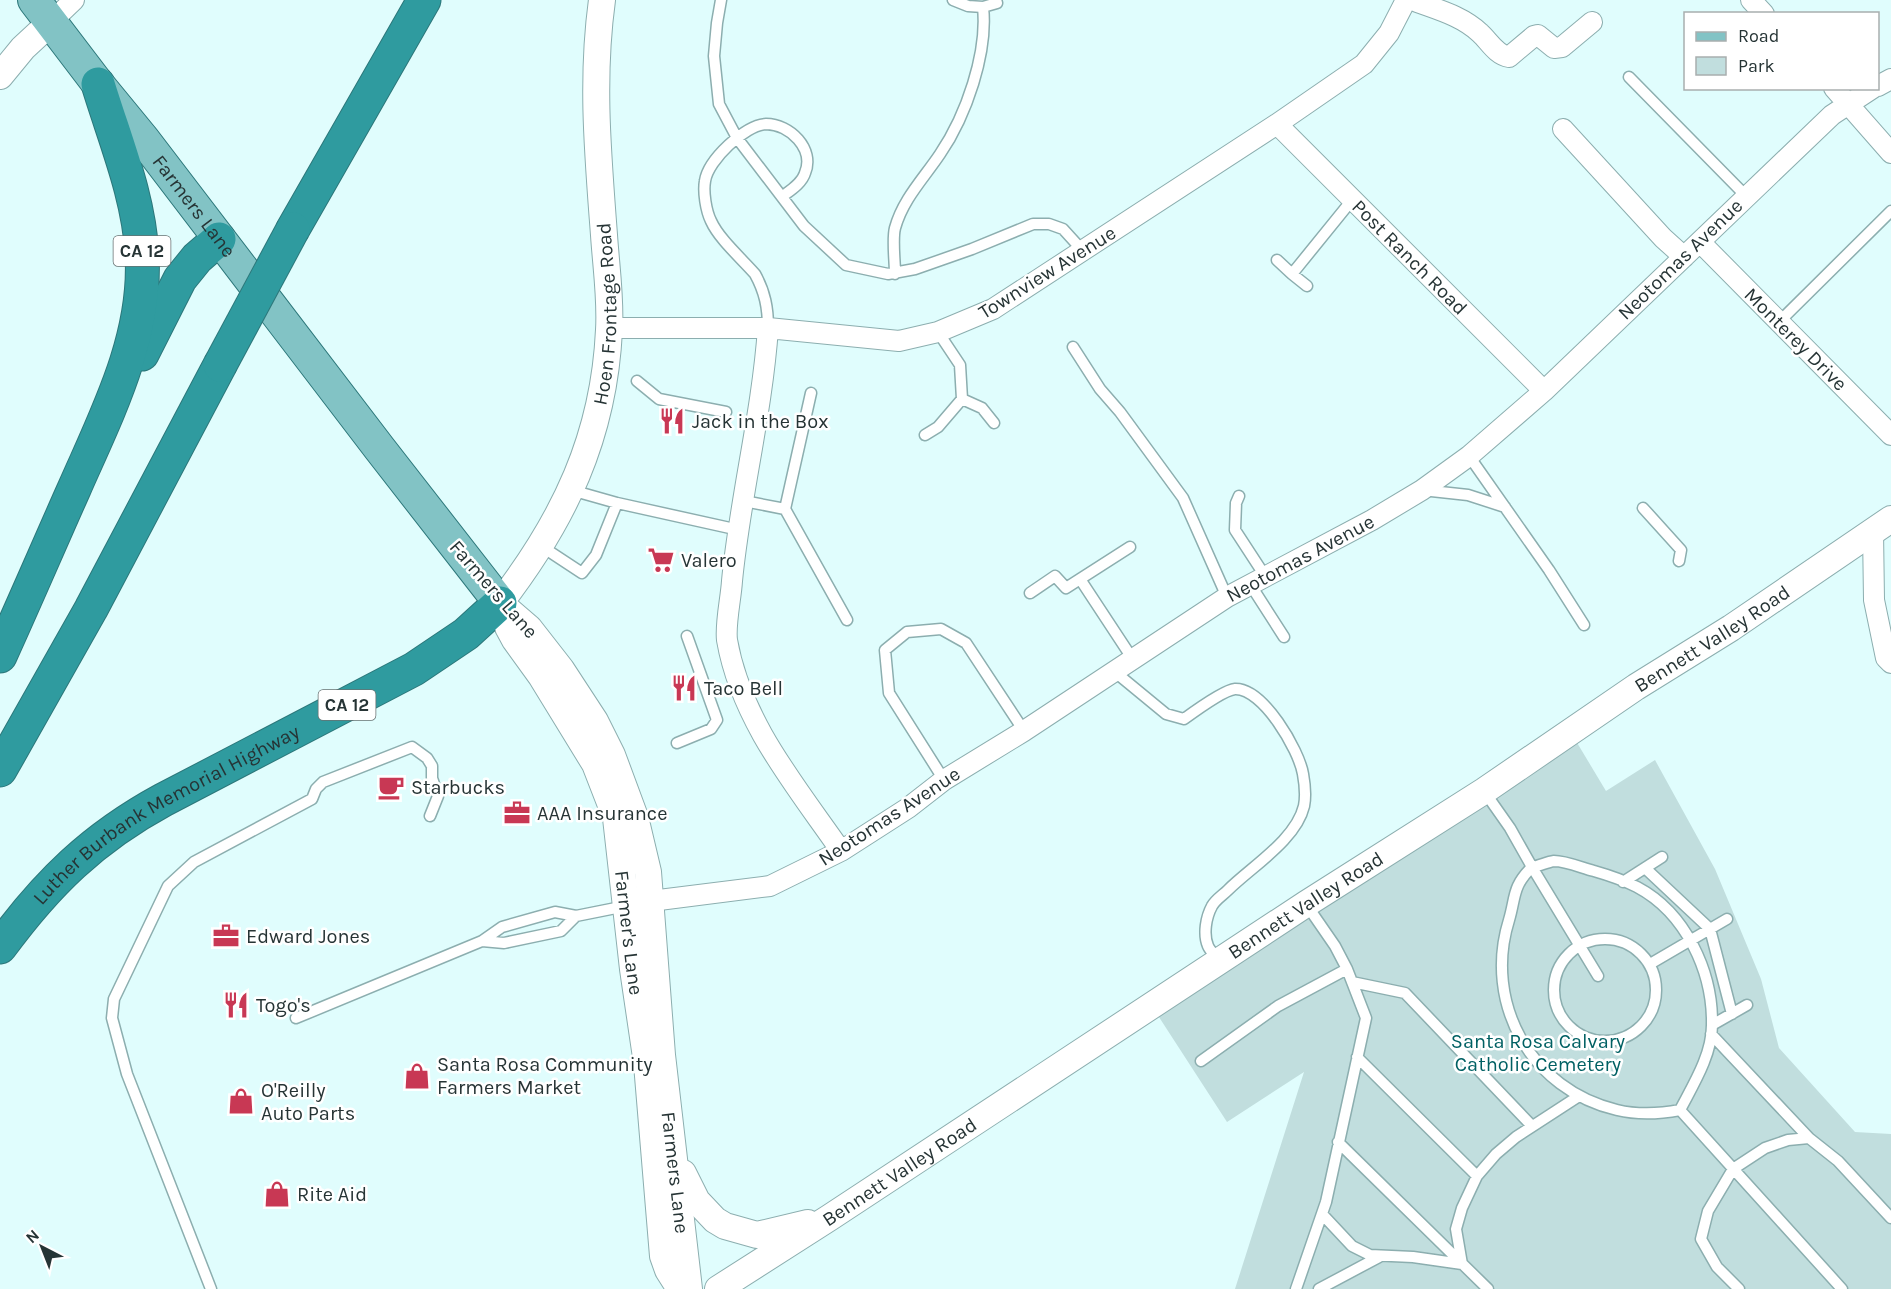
<svg xmlns="http://www.w3.org/2000/svg" width="1891" height="1289" viewBox="0 0 1891 1289" font-family="Karla,sans-serif">
<style>
.green{fill:#c1dede}
.lines{fill:none;stroke-linecap:round;stroke-linejoin:round}
.service-casing{stroke:#8caeaf;stroke-width:13}
.minor-casing{stroke:#8caeaf;stroke-width:22}
.tertiary-casing{stroke:#8caeaf;stroke-width:28}
.primary-casing{stroke:#2c777a;stroke-width:34}
.motorway-casing{stroke:#2c777a;stroke-width:35}
.service{stroke:#fff;stroke-width:10}
.minor{stroke:#fff;stroke-width:20}
.tertiary{stroke:#fff;stroke-width:26}
.primary{stroke:#82c3c5;stroke-width:32}
.motorway{stroke:#2f9b9f;stroke-width:33}
.motorway-bridge-casing{stroke:#2c777a;stroke-width:35;stroke-linecap:butt}
.motorway-bridge{stroke:#2f9b9f;stroke-width:33}
.labels{text-anchor:middle;stroke-width:5;stroke-linejoin:round;paint-order:stroke}
.shield{fill:#fff;stroke:#677172;stroke-width:1.5}
.shield-label{font-size:18px;font-weight:bold;fill:#263435}
.street-label{font-size:20px;fill:#263435;stroke:#fff}
.poi-label{font-size:20px;fill:#263435;stroke:#fff;text-anchor:start}
.park-label{font-size:20px;fill:#006063;stroke:#fff}
</style>
<rect width="100%" height="100%" fill="#e0fdfd"/>
<!-- green -->
<path class="green" d="M1576,741L1606,791L1655,760L1715,869L1761,979L1779,1048L1855,1132L1891,1134V1289H1235L1304,1072L1227,1122L1157,1014Z"/>
<g class="lines">
<!-- service casing -->
<g class="service-casing">
<path id="service" d="M721,0L717,23L714,56L719,104L737,138L804,226L846,265L888,274L915,269L972,249L1033,224H1049L1063,229L1083,251
M953,0L968,6L983,7
M1629,77L1746,196
M1277,260L1292,274L1352,200
M895,274C895,261 892,239 895,228C903,199 924,178 940,154C966,116 988,53 983,7L997,3L996,0
M1292,274L1307,286
M1779,322L1891,211
M768,328C768,308 765,292 755,274C742,259 719,239 711,221C706,211 703,192 705,181C708,160 745,125 766,124C790,124 815,149 805,173C802,183 791,190 783,196
M1073,347L1100,389L1120,412L1183,498L1227,597
M637,381L659,399L726,412
M962,399L982,408L994,423
M925,435L938,427L962,399L960,365L938,332
M1469,456L1549,570L1584,625
M571,490L617,503L739,530
M1422,490L1468,495L1505,507
M1239,496L1236,503L1235,530L1265,576
M744,501L785,509L811,393
M1643,508L1681,550L1679,561
M785,509L847,620
M541,546L582,573L596,555L617,503
M1080,579L1132,658
M1250,584L1284,637
M1030,593L1055,576L1066,588L1130,547
M1115,672L1166,714L1184,719C1195,711 1224,690 1235,689C1263,688 1299,750 1303,774C1305,785 1306,796 1304,806C1296,840 1251,867 1228,890C1223,895 1215,900 1212,906C1206,917 1203,934 1208,946C1210,951 1216,956 1219,960
M677,743L711,729L717,720L687,636
M944,780L889,693L885,650L907,632L941,629L966,643L1024,731
M1484,791L1510,828L1532,867C1539,866 1547,862 1554,861C1566,861 1582,868 1594,871C1608,875 1623,880 1637,887C1686,913 1713,972 1712,1025C1712,1055 1693,1085 1680,1110L1842,1289
M1645,868L1710,929L1732,1014
M1623,882L1662,857
M1554 990a51 51 0 1 1 102 0a51 51 0 1 1-102 0Z
M482,941L504,943L561,931L576,916
M1650,964L1727,919
M1598,976L1532,867C1512,887 1516,896 1509,920C1483,1003 1531,1090 1617,1110C1638,1115 1659,1114 1680,1110
M1352,982L1405,993L1531,1125
M296,1018L482,941L502,927L555,912L576,916L626,906
M1712,1025L1747,1005
M1711,1034L1809,1138
M1357,1057L1477,1176
M1201,1061L1278,1006L1347,969
M1338,1142L1488,1289
M1322,1214L1352,1246L1370,1255L1413,1257L1462,1264
M1462,1264L1456,1229L1462,1208L1477,1176L1496,1154L1516,1137L1579,1096
M211,1289L127,1074L112,1018L114,999L168,886L194,862L312,799L316,789L323,782L412,747L427,758L432,766V778L438,796L430,816
M1296,1289L1326,1202L1366,1018L1347,969L1335,946L1306,904
M1319,1289L1379,1257
M1739,1289L1717,1267L1701,1239L1708,1211L1733,1169L1765,1148L1788,1140L1809,1138L1838,1161L1891,1218"/>
</g>
<!-- minor casing -->
<g class="minor-casing">
<path id="minor" d="M1412,0C1435,9 1461,15 1480,33C1489,41 1496,55 1509,57L1534,36L1538,35L1554,48L1562,47L1592,22
M1751,0L1764,14
M50,23L74,0
M1878,86L1891,79
M1834,88L1891,153
M1277,124L1544,391
M1563,129L1663,238L1684,257
M1700,242L1891,435
M609,328H768L899,341L938,332L993,309L1277,124L1364,64L1389,33L1406,0
M768,328C762,414 740,497 732,581C731,598 725,624 727,640C741,721 796,786 841,851
M1873,531L1874,600L1886,658L1891,663
M651,901L770,886L841,851L908,808L944,780L1024,731L1227,597L1372,520L1422,490L1469,456L1544,391L1832,115L1873,88"/>
</g>
<!-- tertiary casing -->
<g class="tertiary-casing">
<g id="tertiary">
<path d="M0,76L23,48L50,23"/>
<path id="s1" d="M500,603L529,628L561,669L595,721L612,755L635,817L648,872L662,1055L689,1289"/>
<path id="s2" d="M500,603C564,520 604,437 609,330C611,299 606,266 604,235C598,155 591,80 602,0"/>
<path id="s3" d="M501,606L508,627L515,640L541,676L595,764L616,818L633,969L647,1064L663,1256L668,1270L680,1289"/>
<path d="M683,1173L697,1201L715,1220L725,1226L757,1235L808,1223"/>
<path id="s4" d="M718,1289L829,1218L1306,904L1484,791L1636,687L1731,628L1891,519"/>
</g>
</g>
<!-- primary casing -->
<g class="primary-casing">
<g id="primary">
<path id="s5" d="M34,0L98,84L144,140L380,449L500,603"/>
</g>
</g>
<!-- motorway casing -->
<g class="motorway-casing">
<g id="motorway">
<path d="M293,229L424,0"/>
<path d="M142,354L180,279L197,258L219,239"/>
<path d="M0,656C25,601 49,545 74,489C106,416 147,338 142,255C139,196 115,140 98,84"/>
<path d="M0,770L91,609L220,365"/>
<path id="s6" d="M0,947C47,883 93,838 163,800L414,669L466,634L500,603"/>
</g>
</g>
<!-- service -->
<use href="#service" class="service"/>
<!-- minor -->
<use href="#minor" class="minor"/>
<!-- tertiary -->
<use href="#tertiary" class="tertiary"/>
<!-- primary -->
<use href="#primary" class="primary"/>
<!-- motorway -->
<use href="#motorway" class="motorway"/>
<!-- motorway-bridge casing -->
<g class="motorway-bridge-casing">
<path id="motorway-bridge" d="M220,365L293,229"/>
</g>
<!-- motorway-bridge -->
<use href="#motorway-bridge" class="motorway-bridge"/>
</g>
<!-- icons -->
<defs>
<g id="restaurant-bare" transform="scale(2.07)"><path d="M-5-6h1v4h1v-4h1v4h1v-4h1v5L-1.5 .5V6h-2V.5L-5-1ZM5-6V6H3V1.5H1.5Q1.5-4 5-6Z" fill="#c83854" stroke="#fff" stroke-width="2.5" paint-order="stroke"/></g>
<g id="supermarket-bare" transform="scale(2.07)"><path d="M-6-5.5h2.5l.6 2H6L4.5 2H-2.5L-4.4-4H-6ZM-1.5 3.2a1.3 1.3 0 1 0 .1 0ZM3 3.2a1.3 1.3 0 1 0 .1 0Z" fill="#c83854" stroke="#fff" stroke-width="2.5" paint-order="stroke"/></g>
<g id="cafe-bare" transform="scale(2.07)"><path d="M-5.5-4.5H6V0H3Q3 3.5 0 3.5H-2.5Q-5.5 3.5-5.5 0ZM3-3.2v2h1.7v-2ZM-6 4.5H4V6H-6Z" fill="#c83854" stroke="#fff" stroke-width="2.5" paint-order="stroke"/></g>
<g id="office-bare" transform="scale(2.07)"><path d="M-6-3h4V-5.5h4V-3h4V5H-6ZM-1-4.5V-3h2v-1.5ZM-6 0V1H6V0Z" fill="#c83854" stroke="#fff" stroke-width="2.5" paint-order="stroke"/></g>
<g id="shop-bare" transform="scale(2.07)"><path d="M-5-2.5h2.3a2.7 3.5 0 0 1 5.4 0H5L5.5 6h-11ZM-1.5-2.5h3a1.5 2.3 0 0 0-3 0Z" fill="#c83854" stroke="#fff" stroke-width="2.5" paint-order="stroke"/></g>
</defs>
<g fill-rule="evenodd">
<use href="#restaurant-bare" x="672" y="421"/>
<use href="#supermarket-bare" x="661" y="560"/>
<use href="#restaurant-bare" x="684" y="688"/>
<use href="#cafe-bare" x="391" y="787"/>
<use href="#office-bare" x="517" y="813"/>
<use href="#office-bare" x="226" y="936"/>
<use href="#restaurant-bare" x="236" y="1005"/>
<use href="#shop-bare" x="417" y="1076"/>
<use href="#shop-bare" x="241" y="1101"/>
<use href="#shop-bare" x="277" y="1194"/>
</g>
<g class="labels">
<!-- shield labels -->
<g class="shield">
<rect x="113.5" y="236" width="57" height="30" rx="4.5"/>
<rect x="318.5" y="690" width="57" height="30" rx="4.5"/>
</g>
<g class="shield-label">
<text x="142" y="257">CA 12</text>
<text x="347" y="711">CA 12</text>
</g>
<!-- street labels -->
<g class="street-label">
<text dy="7" stroke="none"><textPath href="#s5" startOffset="261">Farmers Lane</textPath></text>
<text transform="translate(1410 257) rotate(45)" y="7">Post Ranch Road</text>
<text transform="translate(1680 259) rotate(-44)" y="7">Neotomas Avenue</text>
<text transform="translate(1047 272) rotate(-32)" y="7">Townview Avenue</text>
<text dy="7" stroke="none"><textPath href="#s2" startOffset="315">Hoen Frontage Road</textPath></text>
<text transform="translate(1796 339) rotate(45)" y="7">Monterey Drive</text>
<text transform="translate(1300 558) rotate(-28)" y="7">Neotomas Avenue</text>
<text transform="translate(494 589) rotate(49)" y="7">Farmers Lane</text>
<text dy="7" stroke="none"><textPath href="#s4" startOffset="1188">Bennett Valley Road</textPath></text>
<text dy="7" stroke="none"><textPath href="#s6" startOffset="216">Luther Burbank Memorial Highway</textPath></text>
<text transform="translate(889 816) rotate(-33)" y="7">Neotomas Avenue</text>
<text dy="7" stroke="none"><textPath href="#s4" startOffset="702">Bennett Valley Road</textPath></text>
<text dy="7" stroke="none"><textPath href="#s3" startOffset="358">Farmer's Lane</textPath></text>
<text dy="7" stroke="none"><textPath href="#s1" startOffset="615">Farmers Lane</textPath></text>
<text dy="7" stroke="none"><textPath href="#s4" startOffset="216">Bennett Valley Road</textPath></text>
</g>
<!-- poi labels -->
<g class="poi-label">
<text x="692" y="428">Jack in the Box</text>
<text x="681" y="567">Valero</text>
<text x="704" y="695">Taco Bell</text>
<text x="411" y="794">Starbucks</text>
<text x="537" y="820">AAA Insurance</text>
<text x="246" y="943">Edward Jones</text>
<text x="256" y="1012">Togo's</text>
<text x="437" y="1071">Santa Rosa Community<tspan x="437" dy="23">Farmers Market</tspan></text>
<text x="261" y="1097">O'Reilly<tspan x="261" dy="23">Auto Parts</tspan></text>
<text x="297" y="1201">Rite Aid</text>
</g>
<!-- park labels -->
<g class="park-label">
<text x="1538" y="1048">Santa Rosa Calvary<tspan x="1538" dy="23">Catholic Cemetery</tspan></text>
</g>
</g>
<!-- legend -->
<rect x="1684" y="12" width="195" height="78" fill="#ffffff" stroke="#a8aeae" stroke-width="1.5"/>
<rect x="1696" y="32" width="30" height="9" fill="#82c3c5" stroke="#a8aeae" stroke-width="1.5"/>
<text x="1738" y="42" font-size="18" fill="#263435">Road</text>
<rect x="1696" y="57" width="30" height="18" fill="#c1dede" stroke="#a8aeae" stroke-width="1.5"/>
<text x="1738" y="72" font-size="18" fill="#263435">Park</text>
<!-- north arrow -->
<g transform="translate(42 1247) rotate(318)" stroke="#ffffff" stroke-width="4.5" paint-order="stroke">
<path d="M0-4.5L10 22L0 15L-10 22Z" fill="#263435"/>
<text y="-9" font-size="16" font-weight="bold" text-anchor="middle" fill="#263435">N</text>
</g>
</svg>
